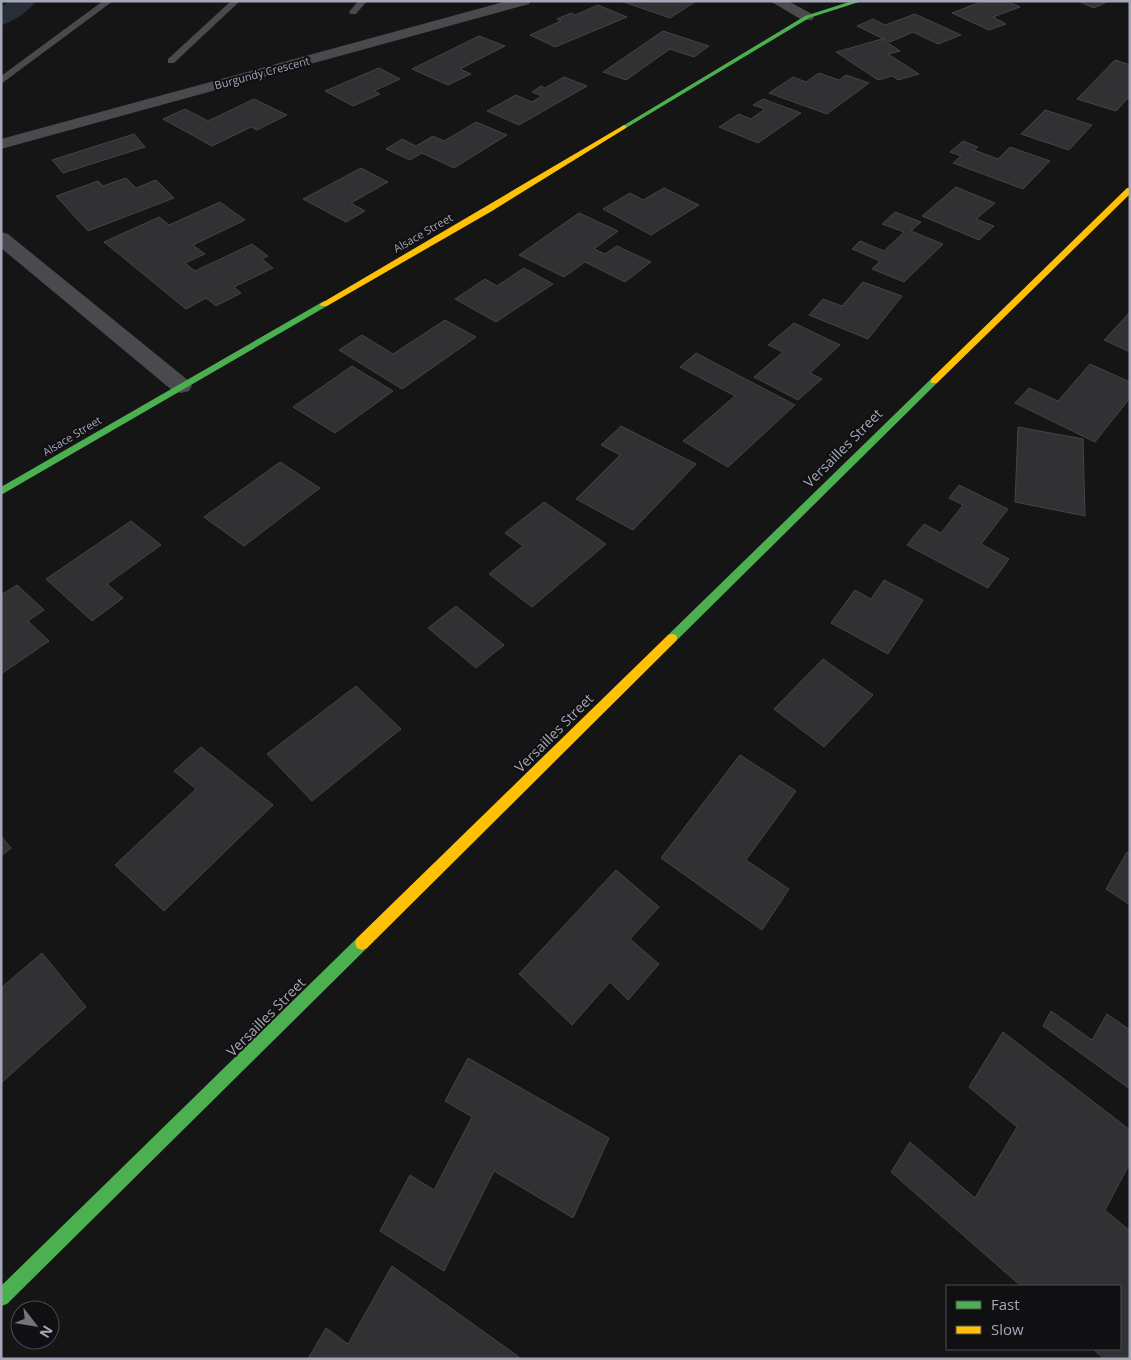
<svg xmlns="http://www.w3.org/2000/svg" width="1131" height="1360" viewBox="0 0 1131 1360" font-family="'Open Sans',sans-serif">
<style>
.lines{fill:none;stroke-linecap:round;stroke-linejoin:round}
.canal{fill:#282e38;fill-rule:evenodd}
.building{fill:#313133;stroke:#444449}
.lane{fill:#49494e;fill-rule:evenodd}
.street{fill:#49494e;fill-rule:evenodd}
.fast{fill:#4caf50;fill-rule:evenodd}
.slow{fill:#ffc107;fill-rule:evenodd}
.labels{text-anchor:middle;stroke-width:4;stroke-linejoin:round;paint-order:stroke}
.far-street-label{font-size:11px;fill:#a5a7b7;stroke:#100f11}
.street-label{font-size:14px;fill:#a5a7b7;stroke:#100f11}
</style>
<rect width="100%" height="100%" fill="#151515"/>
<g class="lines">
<!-- canal -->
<path class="canal" d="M10,1H36C29,11 13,22 1,25V7Z"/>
</g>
<!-- building -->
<path class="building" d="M621,1H696L670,18Z
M983,1H1007L1020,7L993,17L1006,24L989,30L952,13Z
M1078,1H1109L1094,8Z
M598,5L627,17L555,47L530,35L561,21L557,19L571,13L575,15Z
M915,14L961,35L938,44L913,32L890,42L857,26L873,19L885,25Z
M663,31L709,46L694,57L670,49L626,80L603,72Z
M479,36L505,46L460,69L471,74L448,85L412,69Z
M882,39L900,51L888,54L919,74L898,80L892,76L878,80L836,52Z
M1115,60L1130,65V96L1116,111L1077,99Z
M379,68L400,79L374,91L380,94L353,106L325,91Z
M819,73L839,80L846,75L869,83L827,114L769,93L793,77L806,82Z
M564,77L587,86L519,125L487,111L516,95L532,102L542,96L532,92L541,86L545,88Z
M254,99L287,115L257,130L251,127L212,146L163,119L185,109L208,121Z
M763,99L801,113L758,143L719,127L739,114L751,119L765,109L753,105Z
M1045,110L1092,125L1069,150L1021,134Z
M476,122L507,135L454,168L422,153L410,160L386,149L402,139L416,146L433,136L444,141Z
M134,134L145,147L63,173L52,160Z
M963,141L978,147L974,150L998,159L1010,147L1050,161L1023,189L953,163L961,156L950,152Z
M361,168L388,182L351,203L365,211L346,222L303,199Z
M126,178L136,188L156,180L174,198L88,231L56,196L98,181L103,186Z
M956,187L995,203L976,219L994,226L979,240L922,216Z
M664,188L699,205L651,235L603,209L630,193L643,200Z
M220,202L245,220L193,245L205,254L185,263L195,271L252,244L268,256L262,259L273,268L234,287L241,293L216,306L206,298L186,309L104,242L159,217L169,225Z
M895,212L921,222L911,231L943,244L904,282L872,269L880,261L852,249L860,241L884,251L904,232L882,224Z
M579,213L618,231L594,249L605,254L617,246L651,262L625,282L585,262L564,277L519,255Z
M524,268L553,284L496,322L455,299L485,279L497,286Z
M863,282L902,296L868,339L809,315L823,299L842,306Z
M1130,312V352L1104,340Z
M445,320L476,337L402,389L339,350L362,335L393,354Z
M794,323L840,345L810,373L822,379L798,400L754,377L783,352L768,345Z
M696,353L795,405L728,467L683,441L735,396L680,367Z
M1090,364L1130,382V398L1095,442L1015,403L1029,388L1058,401Z
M352,366L393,391L335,433L293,407Z
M621,426L696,464L633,530L576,499L620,455L601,445Z
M1018,427L1083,439L1085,516L1015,502Z
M280,462L320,488L244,546L204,517Z
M959,485L1008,509L981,544L1009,559L988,588L907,545L924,524L941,533L963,505L949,498Z
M544,502L606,544L532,607L489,574L523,546L505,533Z
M131,521L161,545L107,584L123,598L92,621L46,579Z
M884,580L923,600L888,654L831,623L855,590L871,599Z
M17,585L44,610L28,621L49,641L1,674V595Z
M456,606L504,645L476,668L428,628Z
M823,659L873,695L824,747L774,709Z
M356,686L401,729L312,801L267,754Z
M201,747L273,805L164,911L115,865L196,789L174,771Z
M740,755L796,791L746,860L789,889L762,930L661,858Z
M1,836L11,848L1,856Z
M1127,852L1130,854V905L1106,889Z
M616,870L659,907L630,939L659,964L628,1000L610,982L572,1025L519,974Z
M42,953L86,1007L1,1083V988Z
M1051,1011L1092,1040L1107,1014L1130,1030V1089L1043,1026Z
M1003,1032L1130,1130V1163L1105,1210L1130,1231V1359H1104L1093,1349H1120V1286H1021L891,1172L910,1142L975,1198L1017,1127L969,1087Z
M468,1058L609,1138L573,1218L494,1171L444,1271L380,1231L410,1175L434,1190L472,1117L445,1101Z
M392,1266L519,1357L518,1359H308L326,1328L348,1344Z"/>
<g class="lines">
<!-- lane -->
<path class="lane" d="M103,1H113L1,84V76Z
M231,1H240L174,63H168V59Z
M358,1H367L356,14H350L349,12Z"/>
<!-- street -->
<path class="street" d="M507,1H531L529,4L1,149V139Z
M770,1H788L812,14L814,17L812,20H802Z
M1,232L8,234L189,381L192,386L189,391L181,393L173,391L1,248Z"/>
<!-- fast -->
<path class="fast" d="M852,1H862L809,18L626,128L621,127L805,16Z
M324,301L327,302V306L1,495V487Z
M934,378L937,379V383L676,641H668L667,638L668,635L931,379Z
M362,936L367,938L369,943L367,948L7,1304L1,1306V1286L357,938Z"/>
<!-- slow -->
<path class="slow" d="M624,125L626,126V128L492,211L327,306H321L320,304Z
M1127,188H1130V194L937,383H931V379Z
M672,634L676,635L677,638L676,641L367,948L362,950L357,948L355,943L357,938L668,635Z"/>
</g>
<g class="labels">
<!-- far-street labels -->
<g class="far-street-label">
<text transform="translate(262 73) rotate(-15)" y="4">Burgundy Crescent</text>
<text transform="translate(423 233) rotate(-30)" y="4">Alsace Street</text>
<text transform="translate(72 436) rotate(-31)" y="4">Alsace Street</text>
</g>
<!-- street labels -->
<g class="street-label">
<text transform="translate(843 448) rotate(-45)" y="5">Versailles Street</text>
<text transform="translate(554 733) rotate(-45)" y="5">Versailles Street</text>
<text transform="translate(266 1017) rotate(-45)" y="5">Versailles Street</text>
</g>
</g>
<!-- border -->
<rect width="1131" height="1360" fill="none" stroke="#a5a7b7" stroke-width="5"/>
<!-- legend -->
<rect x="946" y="1285" width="175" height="65" fill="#100f11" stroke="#4c4c53"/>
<rect x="956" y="1301" width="25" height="8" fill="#4caf50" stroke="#4c4c53"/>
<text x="991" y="1310" font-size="15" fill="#a5a7b7">Fast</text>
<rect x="956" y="1326" width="25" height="8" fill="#ffc107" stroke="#4c4c53"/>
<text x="991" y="1335" font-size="15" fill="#a5a7b7">Slow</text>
<!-- north arrow -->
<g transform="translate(35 1325) rotate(121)"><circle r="24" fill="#100f11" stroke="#4c4c53"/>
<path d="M0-4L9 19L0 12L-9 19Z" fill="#73747e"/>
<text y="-8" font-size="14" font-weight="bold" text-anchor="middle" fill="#a5a7b7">N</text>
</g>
</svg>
